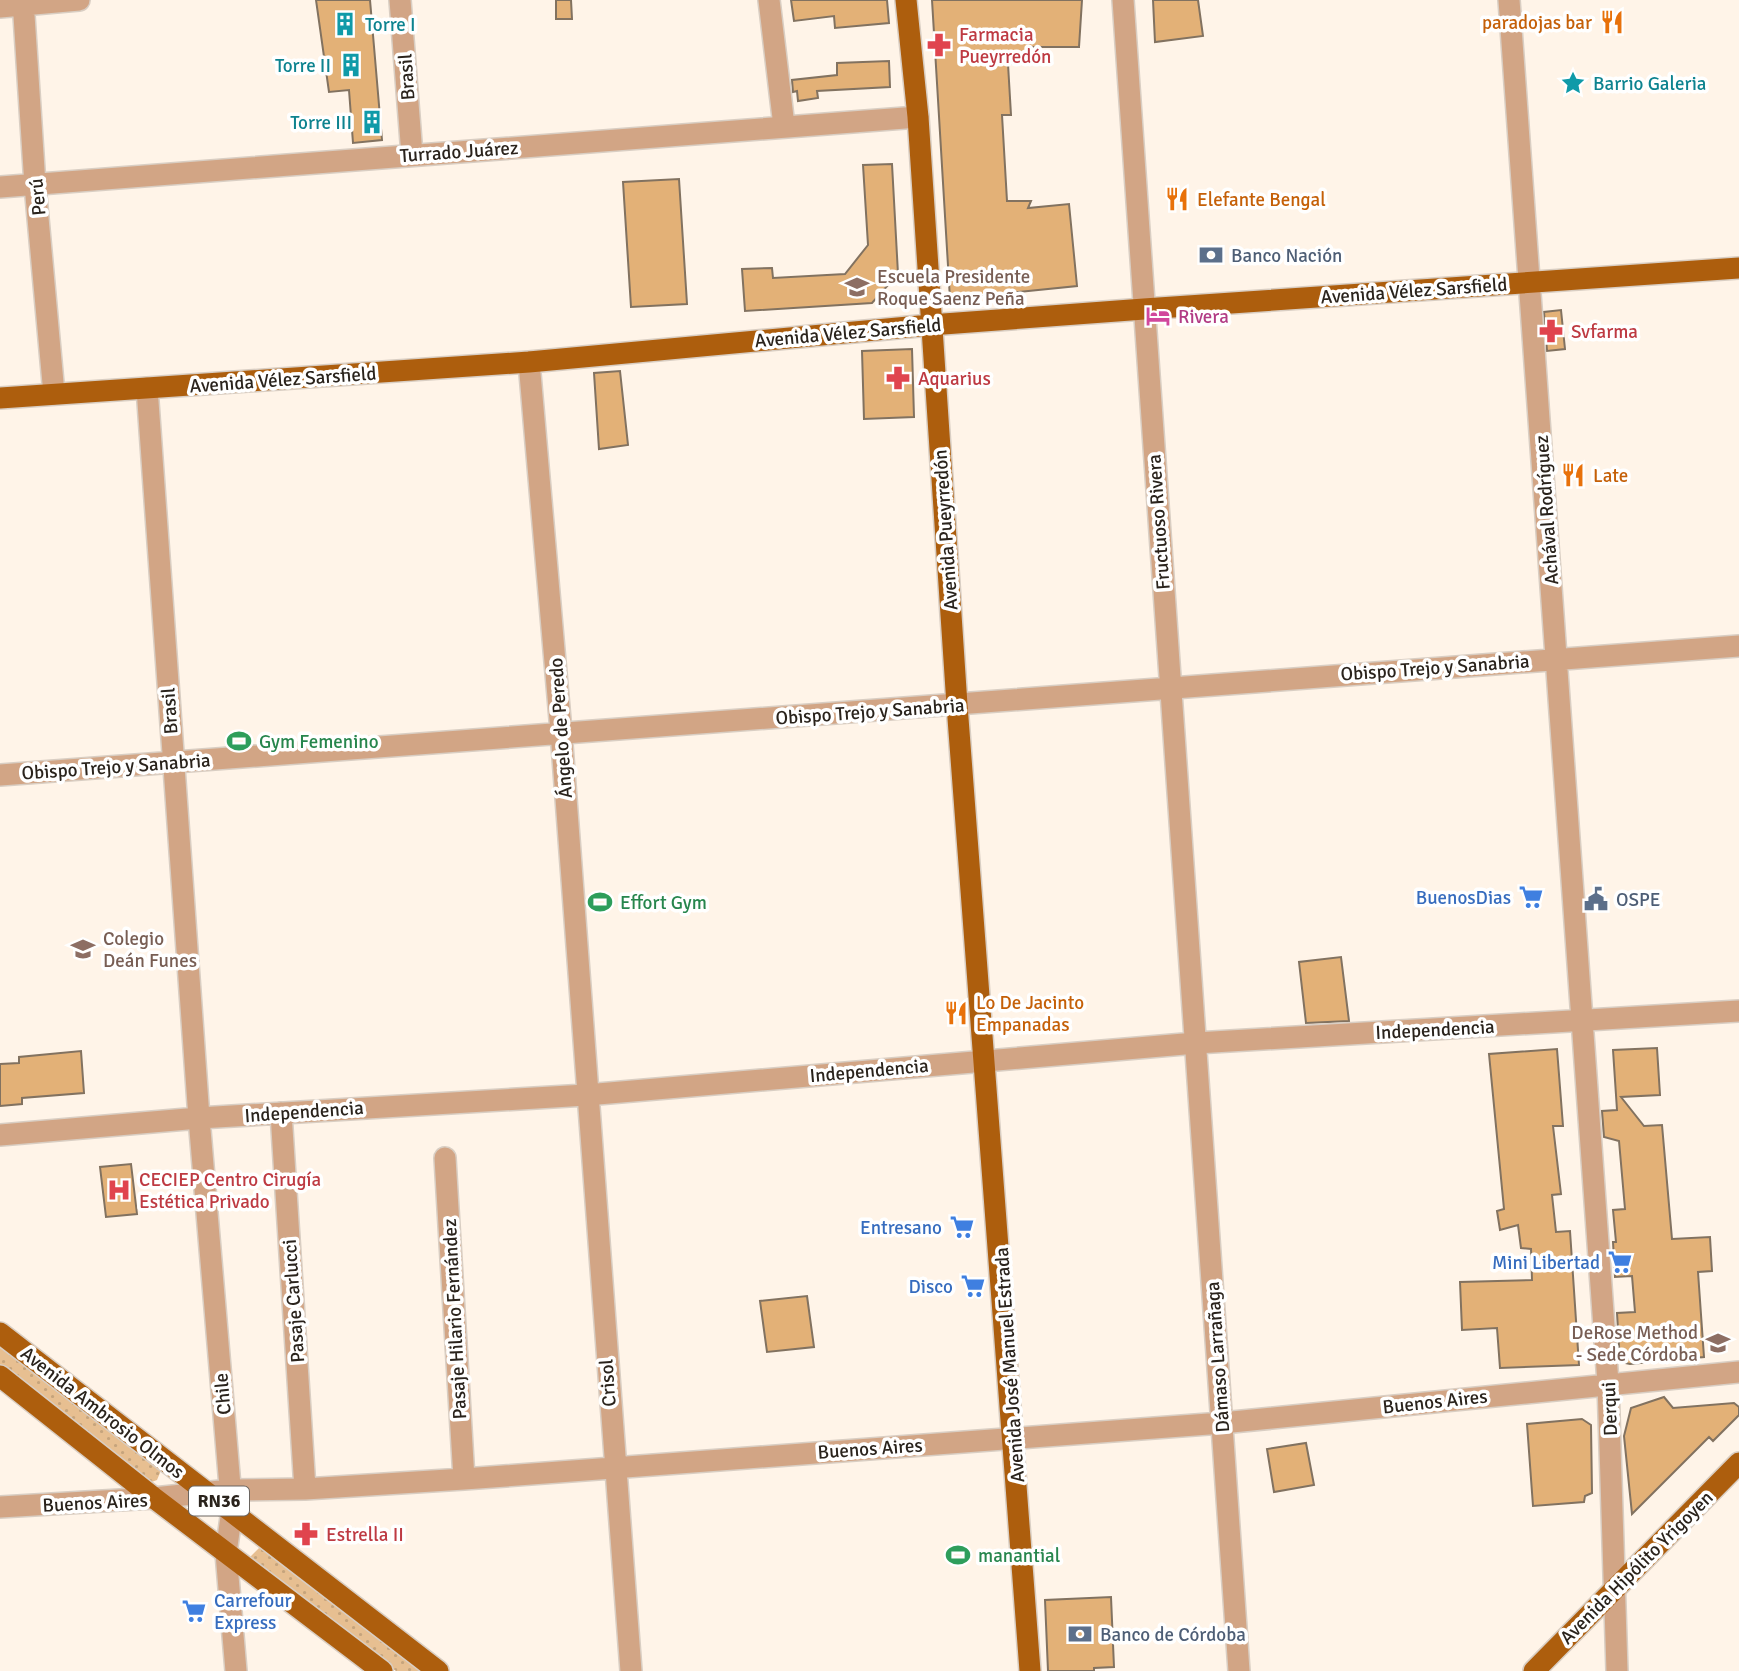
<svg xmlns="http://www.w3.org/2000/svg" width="1739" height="1671" viewBox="0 0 1739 1671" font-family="Signika,sans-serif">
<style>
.grass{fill:url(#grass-dots)}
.building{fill:#e3b177;stroke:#827260;stroke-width:2}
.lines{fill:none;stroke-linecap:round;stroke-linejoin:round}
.minor-casing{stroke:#d9cec3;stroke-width:24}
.major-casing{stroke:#d9cec3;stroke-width:24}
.minor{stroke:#d2a585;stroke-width:21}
.major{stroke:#ad5e0d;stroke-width:21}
.labels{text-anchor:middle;stroke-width:7;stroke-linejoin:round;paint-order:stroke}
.shield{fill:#fff;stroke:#6a6560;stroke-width:2}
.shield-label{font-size:18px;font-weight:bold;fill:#2a231c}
.food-label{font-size:19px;fill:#c56008;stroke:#fff;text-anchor:start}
.culture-label{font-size:19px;fill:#0d838f;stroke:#fff;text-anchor:start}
.health-label{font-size:19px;fill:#be3a42;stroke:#fff;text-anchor:start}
.street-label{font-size:19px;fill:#2a231c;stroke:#fff}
.service-label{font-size:19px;fill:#4e5e75;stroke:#fff;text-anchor:start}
.education-label{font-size:19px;fill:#785e54;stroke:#fff;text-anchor:start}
.hotel-label{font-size:19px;fill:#b23c85;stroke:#fff;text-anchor:start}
.leisure-label{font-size:19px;fill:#27864d;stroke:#fff;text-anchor:start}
.shop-label{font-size:19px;fill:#366cbe;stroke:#fff;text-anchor:end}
</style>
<defs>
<pattern id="grass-dots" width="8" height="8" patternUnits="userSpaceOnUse" patternTransform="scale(1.75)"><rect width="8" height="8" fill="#e7bf91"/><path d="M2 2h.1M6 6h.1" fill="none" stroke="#c6a47c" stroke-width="1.8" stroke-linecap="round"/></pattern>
</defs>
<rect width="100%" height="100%" fill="#fff4e8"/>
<!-- grass -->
<path class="grass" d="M0,1339L162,1468L157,1480L149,1483L0,1365Z
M263,1544L429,1671H396L250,1557Z"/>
<!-- building -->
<path class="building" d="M316,0H370L382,140L353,143L349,90L329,92Z
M556,0H571L572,19H556Z
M791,0H887L889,23L835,28L834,16L794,21Z
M932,0H1082L1079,47H1027L1029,62L1008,64L1011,115H1002L1007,201H1031L1028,208L1069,204L1077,286L950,299Z
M1153,0H1198L1203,36L1155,42Z
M889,61L890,87L817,91L818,98L798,101L797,91L793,92L792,80L837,75V63Z
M892,164L898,274L872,303L745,311L742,269L772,268L773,278L845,274L868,245L863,165Z
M679,179L687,304L631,307L623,182Z
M1561,310L1565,349L1547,351L1544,312Z
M912,349L914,417L864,419L862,351Z
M620,371L628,445L599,449L594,373Z
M1341,957L1349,1021L1306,1023L1299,962Z
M1657,1048L1660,1095L1621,1097L1644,1126L1662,1125L1672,1239L1710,1237L1712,1271L1698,1272L1704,1357L1630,1364L1620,1362L1617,1313L1635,1312L1632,1276L1615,1277L1613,1242H1616L1613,1210L1625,1209L1619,1141L1604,1137L1602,1111L1617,1110L1613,1050Z
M1557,1049L1563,1126H1553L1561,1194L1552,1195L1556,1232L1570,1231L1579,1365L1500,1368L1497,1328L1462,1330L1460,1282L1532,1280L1531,1249L1521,1248L1518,1225L1500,1230L1497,1211L1504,1209L1489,1054Z
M81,1051L84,1093L22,1098V1104L0,1106V1064L19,1063V1057Z
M131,1164L137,1214L106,1217L100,1167Z
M807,1296L814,1347L767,1352L760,1301Z
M1664,1397L1673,1408L1734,1403L1739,1407V1415L1713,1441L1709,1437L1632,1514L1624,1436L1631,1408Z
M1582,1419L1591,1425L1592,1493L1585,1496L1584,1502L1533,1506L1527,1424Z
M1306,1443L1314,1485L1274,1492L1267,1449Z
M1111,1597L1114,1667L1094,1668V1671H1048L1045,1600Z"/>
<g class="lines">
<!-- minor casing -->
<g class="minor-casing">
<path id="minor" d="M23,0L35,185L54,394
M400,0L412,155
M769,0L784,126
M1123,0L1239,1671
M1509,0L1608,1383L1617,1671
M0,7L79,0
M0,187L918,117
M529,362L561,731L631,1671
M147,388L199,1118L232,1510L226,1553L236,1671
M0,775L1739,646
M281,1113L305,1489
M0,1135L199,1118L586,1095L1196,1043L1739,1011
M445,1158L464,1479
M0,1507L154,1498L230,1490L305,1489L464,1479L1222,1423L1739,1372"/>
</g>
<!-- major casing -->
<g class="major-casing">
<path id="major" d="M906,0L918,117L957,705L1030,1671
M0,398L529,362L930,325L1144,309L1739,268
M0,1333L438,1671
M0,1376L154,1498L382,1671
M1534,1671L1739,1463"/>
</g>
<!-- minor -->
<use href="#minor" class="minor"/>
<!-- major -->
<use href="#major" class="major"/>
</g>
<!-- icons -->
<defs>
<g id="restaurant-bare" transform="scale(1.89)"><path d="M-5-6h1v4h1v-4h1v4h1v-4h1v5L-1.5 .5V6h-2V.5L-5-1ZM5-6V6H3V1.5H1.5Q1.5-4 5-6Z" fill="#e8710a" stroke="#fff" stroke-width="2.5" paint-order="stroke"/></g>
<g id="building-bare" transform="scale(1.89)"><path d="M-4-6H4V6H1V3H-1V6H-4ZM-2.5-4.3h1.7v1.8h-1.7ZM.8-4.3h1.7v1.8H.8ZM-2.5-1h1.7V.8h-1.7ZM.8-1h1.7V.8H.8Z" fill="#0f9aa8" stroke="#fff" stroke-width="2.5" paint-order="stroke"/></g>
<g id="pharmacy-bare" transform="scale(1.89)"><path d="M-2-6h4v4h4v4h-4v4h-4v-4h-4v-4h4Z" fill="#e0444e" stroke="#fff" stroke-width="2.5" paint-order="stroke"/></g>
<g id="sight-bare" transform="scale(1.89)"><path d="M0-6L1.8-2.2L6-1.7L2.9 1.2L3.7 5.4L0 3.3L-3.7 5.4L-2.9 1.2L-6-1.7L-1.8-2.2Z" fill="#0f9aa8" stroke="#fff" stroke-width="2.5" paint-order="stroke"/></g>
<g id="bank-bare" transform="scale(1.89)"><path d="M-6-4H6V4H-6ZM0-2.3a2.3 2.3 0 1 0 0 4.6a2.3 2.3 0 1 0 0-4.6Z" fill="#5c6f8a" stroke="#fff" stroke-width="2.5" paint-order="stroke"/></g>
<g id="school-bare" transform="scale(1.89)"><path d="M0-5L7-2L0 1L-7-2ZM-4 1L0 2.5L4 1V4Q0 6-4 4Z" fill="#8d6e63" stroke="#fff" stroke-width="2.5" paint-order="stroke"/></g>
<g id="hotel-bare" transform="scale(1.89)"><path d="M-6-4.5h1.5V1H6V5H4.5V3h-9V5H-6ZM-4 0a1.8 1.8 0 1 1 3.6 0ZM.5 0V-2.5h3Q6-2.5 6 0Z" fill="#d1479c" stroke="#fff" stroke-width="2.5" paint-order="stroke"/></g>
<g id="stadium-bare" transform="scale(1.89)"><path d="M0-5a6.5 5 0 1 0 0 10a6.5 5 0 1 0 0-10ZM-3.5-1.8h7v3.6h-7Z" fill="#2e9e5b" stroke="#fff" stroke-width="2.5" paint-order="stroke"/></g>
<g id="supermarket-bare" transform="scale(1.89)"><path d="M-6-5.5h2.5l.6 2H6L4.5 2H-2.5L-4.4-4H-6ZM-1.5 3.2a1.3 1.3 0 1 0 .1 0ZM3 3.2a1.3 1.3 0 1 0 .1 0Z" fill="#3f7fe0" stroke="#fff" stroke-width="2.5" paint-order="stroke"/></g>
<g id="civic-bare" transform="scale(1.89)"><path d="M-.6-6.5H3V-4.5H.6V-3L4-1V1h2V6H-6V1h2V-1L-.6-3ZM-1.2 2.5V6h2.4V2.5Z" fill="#5c6f8a" stroke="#fff" stroke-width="2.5" paint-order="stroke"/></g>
<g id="hospital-bare" transform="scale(1.89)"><path d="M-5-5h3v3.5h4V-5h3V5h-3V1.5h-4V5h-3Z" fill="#e0444e" stroke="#fff" stroke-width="2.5" paint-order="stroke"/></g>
<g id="university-bare" transform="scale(1.89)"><path d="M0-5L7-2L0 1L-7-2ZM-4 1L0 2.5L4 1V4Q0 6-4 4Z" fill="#8d6e63" stroke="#fff" stroke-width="2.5" paint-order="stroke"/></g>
</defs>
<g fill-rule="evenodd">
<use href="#restaurant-bare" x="1612" y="22"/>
<use href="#building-bare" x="345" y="24"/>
<use href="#pharmacy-bare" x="939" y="45"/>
<use href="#building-bare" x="351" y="65"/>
<use href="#sight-bare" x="1573" y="83"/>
<use href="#building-bare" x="372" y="122"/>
<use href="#restaurant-bare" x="1177" y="199"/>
<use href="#bank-bare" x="1211" y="255"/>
<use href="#school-bare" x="857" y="287"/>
<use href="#hotel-bare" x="1158" y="316"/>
<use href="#pharmacy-bare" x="1551" y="331"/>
<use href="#pharmacy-bare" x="898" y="378"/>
<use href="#restaurant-bare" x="1573" y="475"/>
<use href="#stadium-bare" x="239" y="741"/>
<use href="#supermarket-bare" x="1531" y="897"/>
<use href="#civic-bare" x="1596" y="899"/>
<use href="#stadium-bare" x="600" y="902"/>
<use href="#school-bare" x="83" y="949"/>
<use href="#restaurant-bare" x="956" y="1013"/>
<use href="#hospital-bare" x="119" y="1190"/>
<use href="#supermarket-bare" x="962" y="1227"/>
<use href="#supermarket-bare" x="1620" y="1262"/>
<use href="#supermarket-bare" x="973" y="1286"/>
<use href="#university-bare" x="1718" y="1343"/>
<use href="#pharmacy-bare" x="306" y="1534"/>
<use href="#stadium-bare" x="958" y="1555"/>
<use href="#supermarket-bare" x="194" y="1611"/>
<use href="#bank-bare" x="1080" y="1634"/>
</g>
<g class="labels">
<!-- shield labels -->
<rect class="shield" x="189" y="1486.5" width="60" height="29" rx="5"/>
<g class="shield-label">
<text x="219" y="1507">RN36</text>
</g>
<!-- food labels -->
<g class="food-label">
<text x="1592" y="29" text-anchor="end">paradojas bar</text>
<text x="1197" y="206">Elefante Bengal</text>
<text x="1593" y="482">Late</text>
<text x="976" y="1009">Lo De Jacinto<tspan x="976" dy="22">Empanadas</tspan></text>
</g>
<!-- culture labels -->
<g class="culture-label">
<text x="365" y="31">Torre I</text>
<text x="331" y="72" text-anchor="end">Torre II</text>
<text x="1593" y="90">Barrio Galeria</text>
<text x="352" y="129" text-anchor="end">Torre III</text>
</g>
<!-- health labels -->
<g class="health-label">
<text x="959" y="41">Farmacia<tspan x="959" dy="22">Pueyrredón</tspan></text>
<text x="1571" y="338">Svfarma</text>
<text x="918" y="385">Aquarius</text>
<text x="139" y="1186">CECIEP Centro Cirugía<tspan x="139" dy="22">Estética Privado</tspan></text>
<text x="326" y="1541">Estrella II</text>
</g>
<!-- street labels -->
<g class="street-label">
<text transform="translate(406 77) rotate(-94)" y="7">Brasil</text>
<text transform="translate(459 151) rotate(-4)" y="7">Turrado Juárez</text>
<text transform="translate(37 197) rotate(-95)" y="7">Perú</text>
<text transform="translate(1414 290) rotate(-4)" y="7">Avenida Vélez Sarsfield</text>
<text transform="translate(848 332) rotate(-5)" y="7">Avenida Vélez Sarsfield</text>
<text transform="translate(283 379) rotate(-4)" y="7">Avenida Vélez Sarsfield</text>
<text transform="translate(1546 510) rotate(-94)" y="7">Achával Rodríguez</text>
<text transform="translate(1158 522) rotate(-94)" y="7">Fructuoso Rivera</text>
<text transform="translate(945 530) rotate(-94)" y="7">Avenida Pueyrredón</text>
<text transform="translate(1435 667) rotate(-4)" y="7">Obispo Trejo y Sanabria</text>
<text transform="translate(169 711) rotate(-94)" y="7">Brasil</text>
<text transform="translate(870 711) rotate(-4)" y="7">Obispo Trejo y Sanabria</text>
<text transform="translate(560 728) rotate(-94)" y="7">Ángelo de Peredo</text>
<text transform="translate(116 766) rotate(-4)" y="7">Obispo Trejo y Sanabria</text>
<text transform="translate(1435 1029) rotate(-3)" y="7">Independencia</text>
<text transform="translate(869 1070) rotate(-5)" y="7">Independencia</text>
<text transform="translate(304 1111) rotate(-4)" y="7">Independencia</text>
<text transform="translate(293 1301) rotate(-94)" y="7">Pasaje Carlucci</text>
<text transform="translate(454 1319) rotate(-93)" y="7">Pasaje Hilario Fernández</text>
<text transform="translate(1217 1357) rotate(-94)" y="7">Dámaso Larrañaga</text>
<text transform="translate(1009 1365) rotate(-94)" y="7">Avenida José Manuel Estrada</text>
<text transform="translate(607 1383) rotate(-94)" y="7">Crisol</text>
<text transform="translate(222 1394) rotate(-95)" y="7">Chile</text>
<text transform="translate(1435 1401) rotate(-6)" y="7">Buenos Aires</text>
<text transform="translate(1609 1409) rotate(-92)" y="7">Derqui</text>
<text transform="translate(103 1412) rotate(38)" y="7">Avenida Ambrosio Olmos</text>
<text transform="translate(870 1448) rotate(-4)" y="7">Buenos Aires</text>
<text transform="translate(95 1502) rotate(-3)" y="7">Buenos Aires</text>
<text transform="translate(1636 1567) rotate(-45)" y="7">Avenida Hipólito Yrigoyen</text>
</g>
<!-- service labels -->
<g class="service-label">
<text x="1231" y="262">Banco Nación</text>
<text x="1616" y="906">OSPE</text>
<text x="1100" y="1641">Banco de Córdoba</text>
</g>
<!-- education labels -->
<g class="education-label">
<text x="877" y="283">Escuela Presidente<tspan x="877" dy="22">Roque Saenz Peña</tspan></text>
<text x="103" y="945">Colegio<tspan x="103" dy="22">Deán Funes</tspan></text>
<text x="1698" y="1339" text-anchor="end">DeRose Method<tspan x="1698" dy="22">- Sede Córdoba</tspan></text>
</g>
<!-- hotel labels -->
<g class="hotel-label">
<text x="1178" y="323">Rivera</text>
</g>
<!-- leisure labels -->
<g class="leisure-label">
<text x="259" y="748">Gym Femenino</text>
<text x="620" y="909">Effort Gym</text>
<text x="978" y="1562">manantial</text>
</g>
<!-- shop labels -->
<g class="shop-label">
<text x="1511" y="904">BuenosDias</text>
<text x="942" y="1234">Entresano</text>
<text x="1600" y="1269">Mini Libertad</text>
<text x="953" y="1293">Disco</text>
<text x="214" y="1607" text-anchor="start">Carrefour<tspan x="214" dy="22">Express</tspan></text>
</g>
</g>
</svg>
